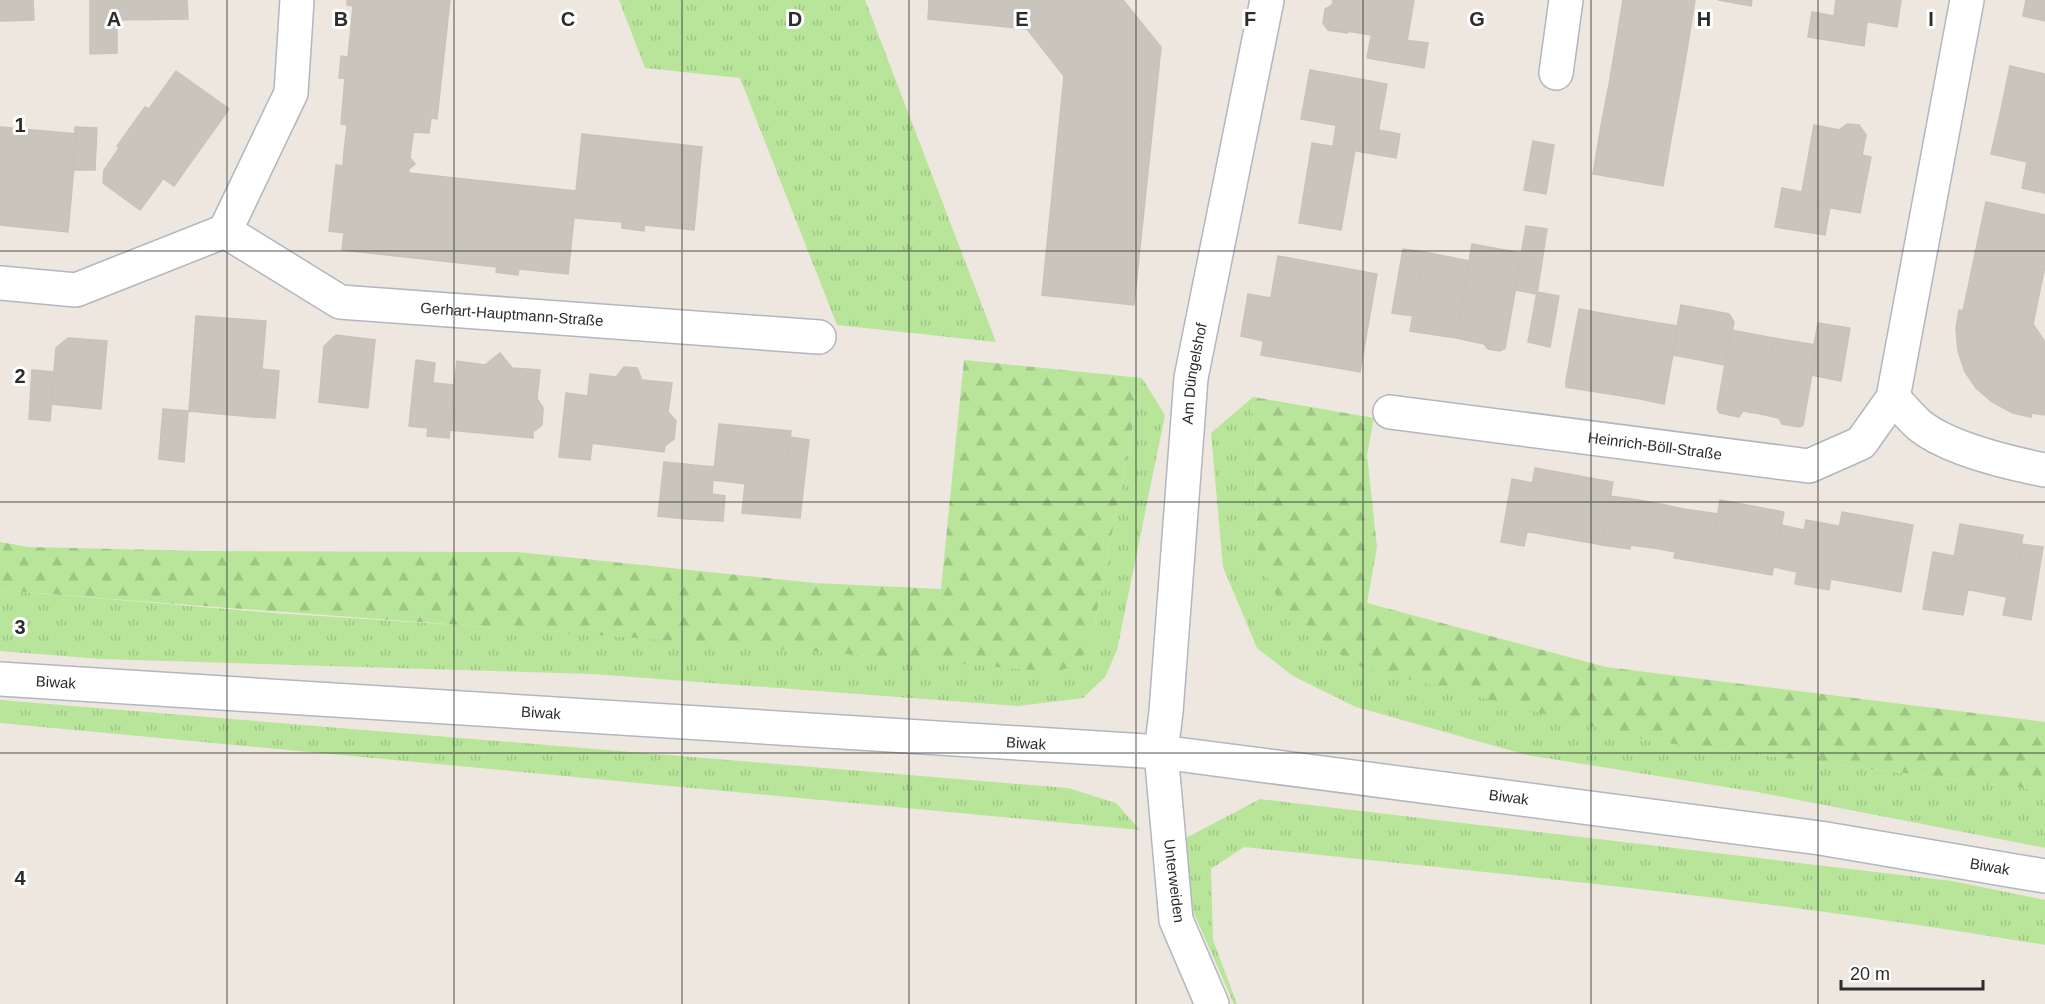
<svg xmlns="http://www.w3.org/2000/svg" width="2045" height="1004" viewBox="0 0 2045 1004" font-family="Arial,sans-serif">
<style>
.grass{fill:url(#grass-tufts)}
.forest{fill:url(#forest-firs)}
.building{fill:#c9c5bd;stroke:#cac2b8;stroke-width:1.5}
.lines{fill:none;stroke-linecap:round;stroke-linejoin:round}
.street-casing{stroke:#b2b6c0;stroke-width:36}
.secondary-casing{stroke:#b2b6c0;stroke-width:36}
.street{stroke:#fff;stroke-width:33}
.secondary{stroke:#fff;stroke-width:33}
.grid{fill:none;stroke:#2c2c2c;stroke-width:1.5;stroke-opacity:0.55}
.labels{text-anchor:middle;stroke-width:6;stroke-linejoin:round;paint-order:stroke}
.street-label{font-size:15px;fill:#2c2c2c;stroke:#fff}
.grid-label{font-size:20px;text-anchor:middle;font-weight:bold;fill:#2c2c2c;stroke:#fff;stroke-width:6;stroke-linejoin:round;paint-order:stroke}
</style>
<defs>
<pattern id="grass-tufts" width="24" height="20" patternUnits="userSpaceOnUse" patternTransform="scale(1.5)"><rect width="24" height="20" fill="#b8e59a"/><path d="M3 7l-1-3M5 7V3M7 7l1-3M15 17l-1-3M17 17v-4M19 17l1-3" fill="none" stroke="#9ec585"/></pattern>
<pattern id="forest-firs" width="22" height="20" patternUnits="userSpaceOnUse" patternTransform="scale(1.5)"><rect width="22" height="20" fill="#b8e59a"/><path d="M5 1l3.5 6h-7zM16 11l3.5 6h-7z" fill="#9ec585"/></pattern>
</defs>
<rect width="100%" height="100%" fill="#eee7df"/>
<!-- grass -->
<path class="grass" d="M619,0H865L996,342L837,325L740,78L645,68Z
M1142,378L1165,415L1117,650L1105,677L1083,698L1018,706L593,674L101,659L0,651V590L274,613L596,634L933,661L1091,642Z
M1253,397L1258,561L1650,741L2045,791V848L1757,792L1527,755L1356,707L1293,676L1257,648L1223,567L1211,433Z
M0,700L1068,788L1116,803L1140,830L0,723Z
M1260,799L1952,881L2045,900V945C1780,900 1512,875 1244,847L1211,869L1213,940L1237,1004H1234L1189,902L1186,838Z"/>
<!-- forest -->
<path class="forest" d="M964,360L1142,378L1091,642L1077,666L1052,672C702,640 351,619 0,590V542L28,547L202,551L518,552L815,583L941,589Z
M1253,397L1374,418L1367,455L1377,547L1367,603L1606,667L2045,722V791L1650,741L1362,667L1294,628L1258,561Z"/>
<!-- building -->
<path class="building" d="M0,0H33L34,20L0,21Z
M90,0H113L114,20H117V53L90,54Z
M113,0H187L188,19L114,20Z
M347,0H450L437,119L431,118L429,133L413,132V134L347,127V125L341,124L345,78H339L341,56L348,57L353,6L347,5Z
M929,0H1123L1161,47L1134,305L1042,295L1064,76L1027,29L928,19Z
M1333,0H1414L1407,41L1328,28Z
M1623,0H1695L1688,44L1618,31Z
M1718,0H1752L1751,6Z
M1836,0H1901L1897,27L1834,16Z
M2026,0H2045V21L2023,16Z
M1332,5L1328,28L1349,31L1347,33L1328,30L1323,23L1325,9Z
M1812,12L1867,22L1864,46L1808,37Z
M1618,31L1688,44L1680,91L1610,79Z
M1371,36L1428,43L1424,68L1367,58Z
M2010,66L2045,74V120L2001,110Z
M1310,70L1387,84L1378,133L1301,119Z
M176,71L229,109L174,186L117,146L145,107L149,109Z
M1610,79L1680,91L1671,139L1601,126Z
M2001,110L2045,120V166L1991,154Z
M1847,124L1859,125L1866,135L1862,155L1871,157L1860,213L1800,203L1814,125L1839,130Z
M1336,126L1378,133V130L1400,134L1396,158L1333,147Z
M1601,126L1671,139L1663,186L1593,174Z
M0,127L77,134L68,232L0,225Z
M75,127L97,128L95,170H73Z
M347,127L413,134L410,158L344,151Z
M582,134L702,147L694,230L644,225V231L622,228V222L574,218L568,274L519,269L518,275L496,272L497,267L342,250L344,233L329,231L336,165L343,166L344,151L410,158L415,164L409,169V173L576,191Z
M1533,141L1554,145L1546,194L1524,190Z
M1312,143L1355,150L1341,230L1299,223Z
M119,148L163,179L140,210L103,183L104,170Z
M2027,162L2045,166V193L2022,188Z
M1782,188L1802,192L1800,203L1830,207L1825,235L1775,227Z
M1986,202L2045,215V266L2033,324L2045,342V415L2032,413L2033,405L2015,402L2013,413L1992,402L1976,388L1965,372L1958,351L1956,328L1967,331L1970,312L1963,311Z
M1526,226L1547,229L1537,294L1515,290Z
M1472,244L1522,253L1505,348L1500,351L1488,349L1484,344L1456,338Z
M1403,249L1424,252L1413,316L1392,313Z
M1424,252L1470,261L1456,338L1410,331Z
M1278,256L1377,274L1360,372L1261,355Z
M1537,292L1559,296L1550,347L1528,342Z
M1248,294L1271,298L1263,341L1241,336Z
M1681,305L1703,309L1694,359L1672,355Z
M1579,309L1629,318L1615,395L1590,391L1591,385L1566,381Z
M1703,309L1729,314L1734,322L1725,365L1694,359Z
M1959,310L1970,312L1967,331L1956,328Z
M196,316L266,321L262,369L257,370L253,417L189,411Z
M1629,318L1678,326L1665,398L1641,394L1640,399L1615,395Z
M1818,323L1850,328L1841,381L1811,375L1817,345H1814Z
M1731,330L1774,338L1760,414L1743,411L1739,417L1720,413L1717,409Z
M336,335L375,340L368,408L319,402L324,346Z
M68,338L107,341L101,409L51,404L56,348Z
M1774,338L1817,345L1803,425L1799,427L1782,424L1779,418L1760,414Z
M500,353L512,368L540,370L537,399L543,408L542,425L533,432V438L449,430L457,361L485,365Z
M416,360L435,363L428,428L409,426Z
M624,367L637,368L642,380L672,383L668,412L676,421L674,439L665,446L664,452L583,442L590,374L616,377Z
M262,369L279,371L275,418L253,417L257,370Z
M32,370L54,372L50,421L29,419Z
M1566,381L1591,385L1590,391L1566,387Z
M433,383L454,385L449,438L427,436Z
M566,393L587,396L583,442L592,444L590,460L559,457Z
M1641,394L1665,398L1664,404L1640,399Z
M2015,402L2033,405L2031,417L2013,413Z
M163,409L188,411L184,462L159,459Z
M719,424L791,431L784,488L713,480Z
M790,437L809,440L804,483L785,480Z
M664,462L693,465L687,519L658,516Z
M693,465L714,467L712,494L725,496L723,521L687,519Z
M1535,468L1613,482L1602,545L1524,531Z
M1512,479L1533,483L1524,531L1527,532L1524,546L1501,542Z
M785,480L804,483L800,518L742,513L745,484L784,488Z
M1610,496L1638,500L1630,549L1602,545Z
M1638,500L1661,504L1653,548L1631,545Z
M1720,500L1784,512L1772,575L1709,564Z
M1661,504L1683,509L1675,552L1653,548Z
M1683,509L1718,514L1709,564L1674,558Z
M1842,512L1913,525L1901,592L1830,579Z
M1806,520L1833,525L1827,563L1799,558Z
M1960,524L2023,535L2012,598L1949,586Z
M1781,525L1804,530L1797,572L1774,567Z
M1833,525L1839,526L1829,590L1795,584L1799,558L1827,563Z
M2022,544L2043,547L2031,620L2003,615L2007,596L2012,598Z
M1933,552L1954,556L1949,586L1968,589L1963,615L1923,609Z"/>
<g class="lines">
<!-- street casing -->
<g class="street-casing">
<g id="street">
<path d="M1556,73L1566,0"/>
<path d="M225,231L291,93L297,0"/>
<path id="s1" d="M0,283L76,290L225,231L340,302L819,337"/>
<path d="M1893,398C1902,407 1910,417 1919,425C1947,448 2009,463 2045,470"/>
<path id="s2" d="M1390,412L1809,466L1861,443L1893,398L1967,0"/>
<path id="s3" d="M1212,1004L1176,920L1161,752L1166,712L1191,378L1267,0"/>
</g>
</g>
<!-- secondary casing -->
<g class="secondary-casing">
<g id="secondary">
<path id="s4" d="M0,679L1161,752L1820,838L2045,876"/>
</g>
</g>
<!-- street -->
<use href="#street" class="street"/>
<!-- secondary -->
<use href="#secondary" class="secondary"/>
</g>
<!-- grid -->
<path class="grid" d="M227,0V1004M454,0V1004M682,0V1004M909,0V1004M1136,0V1004M1363,0V1004M1591,0V1004M1818,0V1004M0,251H2045M0,502H2045M0,753H2045"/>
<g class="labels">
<!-- street labels -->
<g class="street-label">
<text dy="5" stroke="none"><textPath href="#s1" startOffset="544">Gerhart-Hauptmann-Straße</textPath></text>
<text dy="5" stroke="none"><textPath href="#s3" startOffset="640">Am Düngelshof</textPath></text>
<text dy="5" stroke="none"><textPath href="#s2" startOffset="267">Heinrich-Böll-Straße</textPath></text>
<text dy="5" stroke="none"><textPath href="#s4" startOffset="56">Biwak</textPath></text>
<text dy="5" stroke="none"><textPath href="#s4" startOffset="542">Biwak</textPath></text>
<text dy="5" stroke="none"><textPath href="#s4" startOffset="1028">Biwak</textPath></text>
<text dy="5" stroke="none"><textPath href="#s4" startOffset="1514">Biwak</textPath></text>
<text dy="5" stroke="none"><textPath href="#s4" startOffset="2000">Biwak</textPath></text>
<text transform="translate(1174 881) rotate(83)" y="5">Unterweiden</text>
</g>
</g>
<g class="grid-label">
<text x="114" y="26">A</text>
<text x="341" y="26">B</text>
<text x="568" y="26">C</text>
<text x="795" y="26">D</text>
<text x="1022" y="26">E</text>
<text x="1250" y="26">F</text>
<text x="1477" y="26">G</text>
<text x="1704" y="26">H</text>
<text x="1931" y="26">I</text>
<text x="20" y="132">1</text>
<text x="20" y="383">2</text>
<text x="20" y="634">3</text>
<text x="20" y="885">4</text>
</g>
<!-- scale -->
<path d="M1841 980v9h142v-9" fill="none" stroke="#2c2c2c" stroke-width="3"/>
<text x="1850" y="980" font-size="18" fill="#2c2c2c" stroke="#ffffff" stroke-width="4.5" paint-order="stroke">20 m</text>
</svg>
